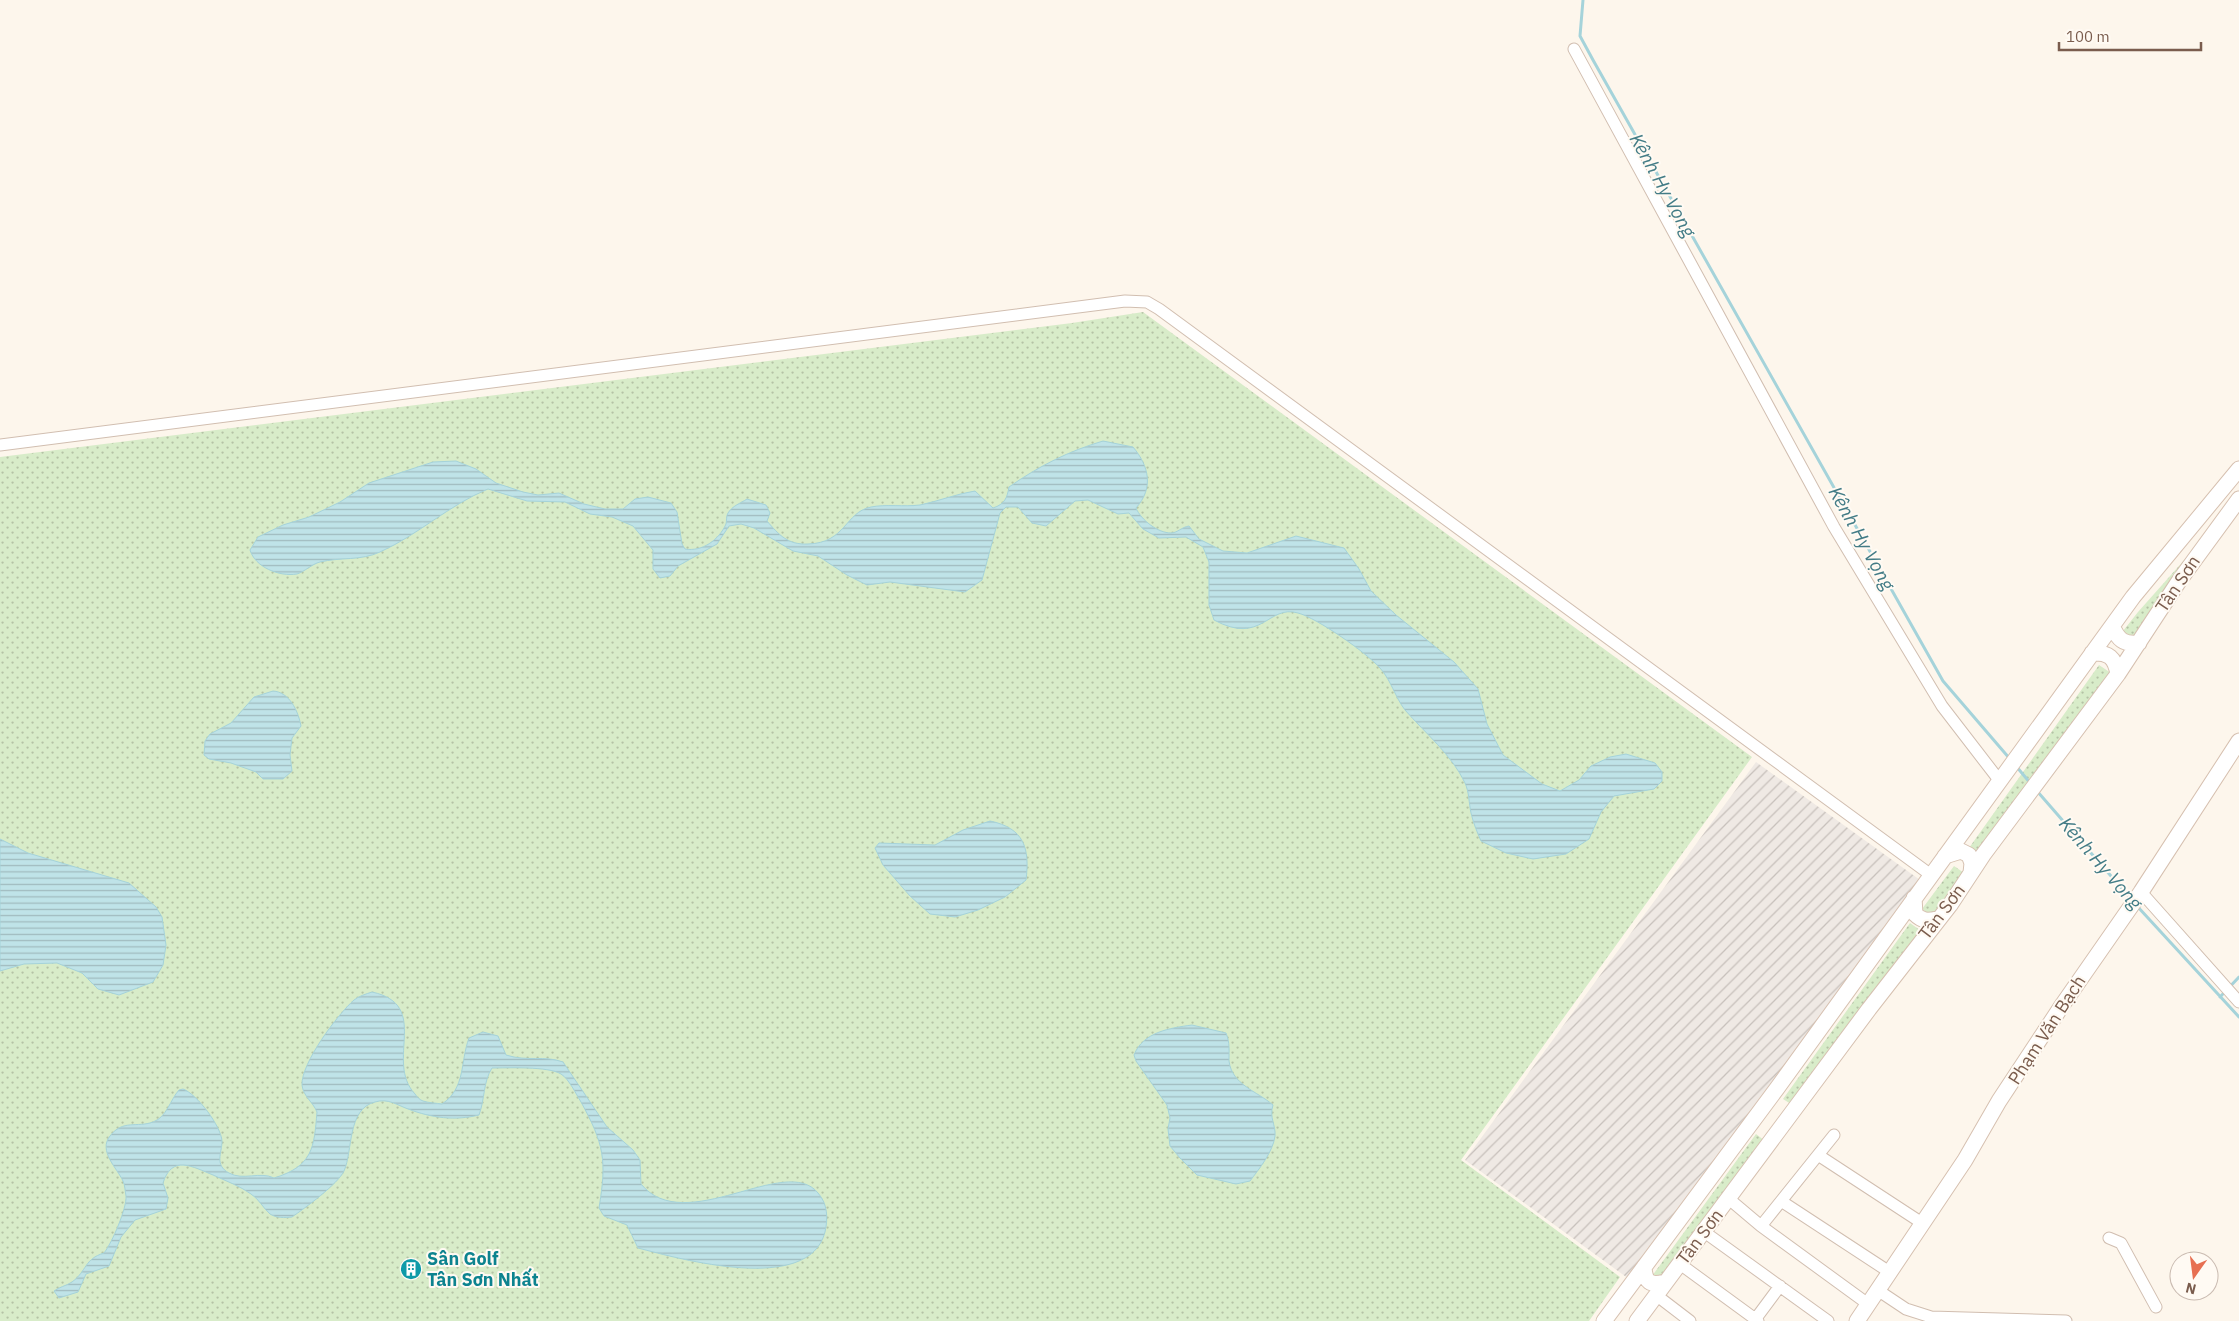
<svg xmlns="http://www.w3.org/2000/svg" width="2239" height="1321" viewBox="0 0 2239 1321" font-family="'IBM Plex Sans',sans-serif">
<style>
.industrial{fill:url(#industrial-furrows)}
.grass{fill:url(#grass-dots)}
.water{fill:url(#water-rules);stroke:#a5d3da}
.lines{fill:none;stroke-linecap:round;stroke-linejoin:round}
.stream{stroke:#a5d3da;stroke-width:3}
.street-casing{stroke:#d1beb0;stroke-width:13}
.secondary-casing{stroke:#d6c0b0;stroke-width:17}
.street{stroke:#fff;stroke-width:11}
.secondary{stroke:#fff;stroke-width:15}
.labels{text-anchor:middle;stroke-width:4;stroke-linejoin:round;paint-order:stroke}
.street-label{font-size:18px;fill:#7a5c4d;stroke:#fffaf3}
.culture-label{font-size:18px;font-weight:bold;fill:#0d838f;stroke:#fffaf3;text-anchor:start}
.water-label{font-size:19px;font-style:italic;fill:#437c86;stroke:#fffaf3}
</style>
<defs>
<pattern id="industrial-furrows" width="10" height="10" patternUnits="userSpaceOnUse" patternTransform="scale(1.25)"><rect width="10" height="10" fill="#efe9e4"/><path d="M-1 1l2-2M0 10L10 0M9 11l2-2" fill="none" stroke="#c7c0bb"/></pattern>
<pattern id="grass-dots" width="8" height="8" patternUnits="userSpaceOnUse" patternTransform="scale(1.25)"><rect width="8" height="8" fill="#d8ecc9"/><path d="M2 2h.1M6 6h.1" fill="none" stroke="#b4c2a5" stroke-width="1.8" stroke-linecap="round"/></pattern>
<pattern id="water-rules" width="6" height="5" patternUnits="userSpaceOnUse" patternTransform="scale(1.25)"><rect width="6" height="5" fill="#bfe3e8"/><path d="M0 2.5h6" fill="none" stroke="#a0bbbe"/></pattern>
</defs>
<rect width="100%" height="100%" fill="#fdf6ec"/>
<!-- industrial -->
<path class="industrial" d="M1756,762L1920,880L1629,1279L1465,1160Z"/>
<!-- grass -->
<path class="grass" d="M1143,312L1752,757L1461,1160L1620,1277L1589,1321H0V457L1072,323Z
M2226,513L2138,641L2123,631L2138,612Z
M2099,665L2114,675L1981,857L1969,848Z
M1954,866L1967,875L1935,918L1922,909Z
M1910,923L1924,933L1797,1108L1783,1099Z
M1756,1134L1769,1144L1665,1284L1652,1276Z"/>
<!-- water -->
<path class="water" d="M1103,441L1133,447C1149,466 1154,488 1136,508C1141,520 1158,533 1171,533C1177,533 1182,527 1189,526L1199,539L1223,551L1247,553L1296,536L1344,548L1359,569L1371,591L1396,615L1454,662L1478,689L1487,724L1503,755L1542,784L1560,791L1579,780L1591,766L1610,757L1626,754L1655,763L1662,772V781L1654,789L1614,796L1601,812L1589,839L1566,854L1533,859L1506,853L1481,841C1477,832 1473,822 1471,813C1469,804 1469,791 1465,783C1452,755 1425,733 1405,710C1395,697 1391,680 1380,668C1367,653 1317,618 1298,613C1268,604 1262,646 1214,620L1209,605V562L1203,547L1186,537L1159,538L1143,529L1129,513L1118,514L1088,500L1075,501L1046,526L1032,523L1018,507H1006L1000,513L982,580L965,592L890,582L867,585L847,575L818,556L793,551L754,528L741,524L729,526L717,544L678,566L670,576L660,578L653,569V550L633,526L612,517L590,514L565,502L527,501L488,489C449,505 418,535 380,552C361,561 340,557 320,562C312,564 304,572 297,574C279,577 255,567 250,550L258,537L283,525L309,517L340,502L369,483L433,462L456,461L476,469L496,483L523,492L538,495L559,493L584,504L605,509H623L635,499L648,497L671,503L677,512L682,544L685,549C702,552 719,540 726,524C727,520 726,516 728,513C732,506 741,503 747,499L766,505L770,513L767,521C779,535 788,545 808,544C846,543 845,512 871,507C886,504 904,507 920,505C939,501 956,494 975,491L993,508C1005,504 1007,498 1009,487C1039,466 1069,451 1103,441Z
M273,691C289,692 298,710 301,726L292,738L290,755L292,771L283,779H263L256,772L231,763L209,759L204,755L205,741L210,734L231,723L254,697Z
M990,821C1024,828 1030,848 1026,880L1005,897L978,910L955,917L930,914L910,896L883,865L875,848L879,843L935,845L963,830Z
M0,839L28,853L129,883L156,907L162,917L166,945L163,965L153,982L119,995L98,989L82,973L57,963L24,964L0,971Z
M372,992C432,1005 384,1061 415,1094C417,1097 420,1100 423,1101C429,1103 436,1103 442,1104C466,1088 460,1062 469,1038L483,1032L498,1036L506,1055C528,1062 544,1055 563,1062L607,1127L633,1150L640,1160L641,1184C685,1238 786,1153 818,1193C828,1204 828,1219 825,1232C809,1295 680,1259 638,1248L627,1225L604,1216L599,1208C607,1160 604,1144 581,1102C576,1094 569,1079 561,1074C548,1066 507,1068 492,1068C483,1082 485,1099 479,1115C455,1121 432,1118 408,1109C397,1105 388,1098 375,1102C347,1109 353,1151 344,1171C338,1184 305,1208 292,1217C285,1218 276,1218 270,1214C263,1208 259,1199 251,1194C240,1186 226,1181 213,1175C193,1167 172,1154 163,1183L168,1198L166,1209L135,1220L121,1237L109,1266L86,1274L78,1292L59,1298L54,1291C59,1287 66,1286 72,1282C87,1271 84,1259 104,1253C112,1243 127,1208 126,1196C125,1191 125,1185 123,1181C117,1168 98,1151 110,1136C123,1119 137,1128 153,1122C167,1117 170,1100 179,1090L183,1089C197,1094 221,1126 222,1141C222,1153 214,1165 229,1173C243,1181 260,1171 274,1178C313,1166 314,1148 317,1112C313,1102 303,1096 302,1085C301,1063 338,1014 354,1000C359,996 366,994 372,992Z
M1192,1025L1226,1033C1230,1043 1229,1050 1229,1061C1232,1085 1257,1091 1273,1105C1269,1118 1276,1125 1275,1136C1273,1152 1259,1169 1250,1181L1236,1184L1197,1175L1180,1158L1170,1146L1168,1129L1170,1118L1167,1105L1136,1061L1134,1055C1143,1032 1170,1028 1192,1025Z"/>
<g class="lines">
<!-- stream -->
<path class="stream" d="M1583,0L1580,36L1593,60L1943,681L2010,759
M2016,766L2031,784
M2037,791L2131,899
M2137,906L2239,1017
M2220,997L2239,977"/>
<!-- street casing -->
<g class="street-casing">
<path id="street" d="M1574,49L1834,527L1942,706L1999,780
M0,445L1125,301L1147,302L1159,309L1931,875
M2141,892L2239,1002
M1818,1155L1922,1223
M1729,1199L1761,1226L1868,1304
M1781,1201L1891,1273
M1761,1226L1834,1135
M1703,1231L1828,1321
M2109,1238L2121,1243L2156,1307
M1680,1264L1758,1321
M1879,1291L1906,1309L1931,1317L2066,1321
M1656,1295L1690,1321
M1754,1321L1780,1286"/>
</g>
<!-- secondary casing -->
<g class="secondary-casing">
<path id="secondary" d="M2112,626C2118,639 2123,645 2139,643
M2092,653C2109,652 2115,658 2118,674
M1945,856L1961,851L1969,855L1972,863L1971,873
M1914,898L1915,914C1922,921 1927,921 1937,919
M1644,1267C1645,1282 1650,1286 1665,1282
M1604,1321L1778,1087L2133,597L2239,469
M1637,1321L1869,1009L1950,905L1983,855L2118,674L2179,581L2239,499
M1857,1321L1965,1160L1999,1101L2063,1004L2141,892L2239,741"/>
</g>
<!-- street -->
<use href="#street" class="street"/>
<!-- secondary -->
<use href="#secondary" class="secondary"/>
</g>
<!-- icons -->
<defs>
<g id="building-disc" transform="scale(1.125)"><circle r="9.5" fill="#0f9aa8" stroke="#fffaf3"/><path d="M-4-6H4V6H1V3H-1V6H-4ZM-2.5-4.3h1.7v1.8h-1.7ZM.8-4.3h1.7v1.8H.8ZM-2.5-1h1.7V.8h-1.7ZM.8-1h1.7V.8H.8Z" fill="#fff"/></g>
</defs>
<g fill-rule="evenodd">
<use href="#building-disc" x="411" y="1269"/>
</g>
<g class="labels">
<!-- street labels -->
<g class="street-label">
<text transform="translate(2178 584) rotate(-56)" y="6">Tân Sơn</text>
<text transform="translate(1942 912) rotate(-53)" y="6">Tân Sơn</text>
<text transform="translate(2047 1030) rotate(-57)" y="6">Phạm Văn Bạch</text>
<text transform="translate(1700 1237) rotate(-53)" y="6">Tân Sơn</text>
</g>
<!-- culture labels -->
<g class="culture-label">
<text x="427" y="1265">Sân Golf<tspan x="427" dy="21">Tân Sơn Nhất</tspan></text>
</g>
<!-- water labels -->
<g class="water-label">
<text transform="translate(1663 185) rotate(61)" y="7">Kênh Hy Vọng</text>
<text transform="translate(1862 538) rotate(61)" y="7">Kênh Hy Vọng</text>
<text transform="translate(2101 863) rotate(49)" y="7">Kênh Hy Vọng</text>
</g>
</g>
<!-- north arrow -->
<g transform="translate(2194 1276) rotate(194)"><circle r="24" fill="#fffaf3" stroke="#cabbb1"/>
<path d="M0-4L9 19L0 12L-9 19Z" fill="#e76f51"/>
<text y="-8" font-size="14" font-weight="bold" text-anchor="middle" fill="#7a5c4d">N</text>
</g>
<!-- scale -->
<path d="M2059 42v8h142v-8" fill="none" stroke="#7a5c4d" stroke-width="2.5"/>
<text x="2066" y="42" font-size="15" fill="#7a5c4d" stroke="#fffaf3" stroke-width="4" paint-order="stroke">100 m</text>
</svg>
